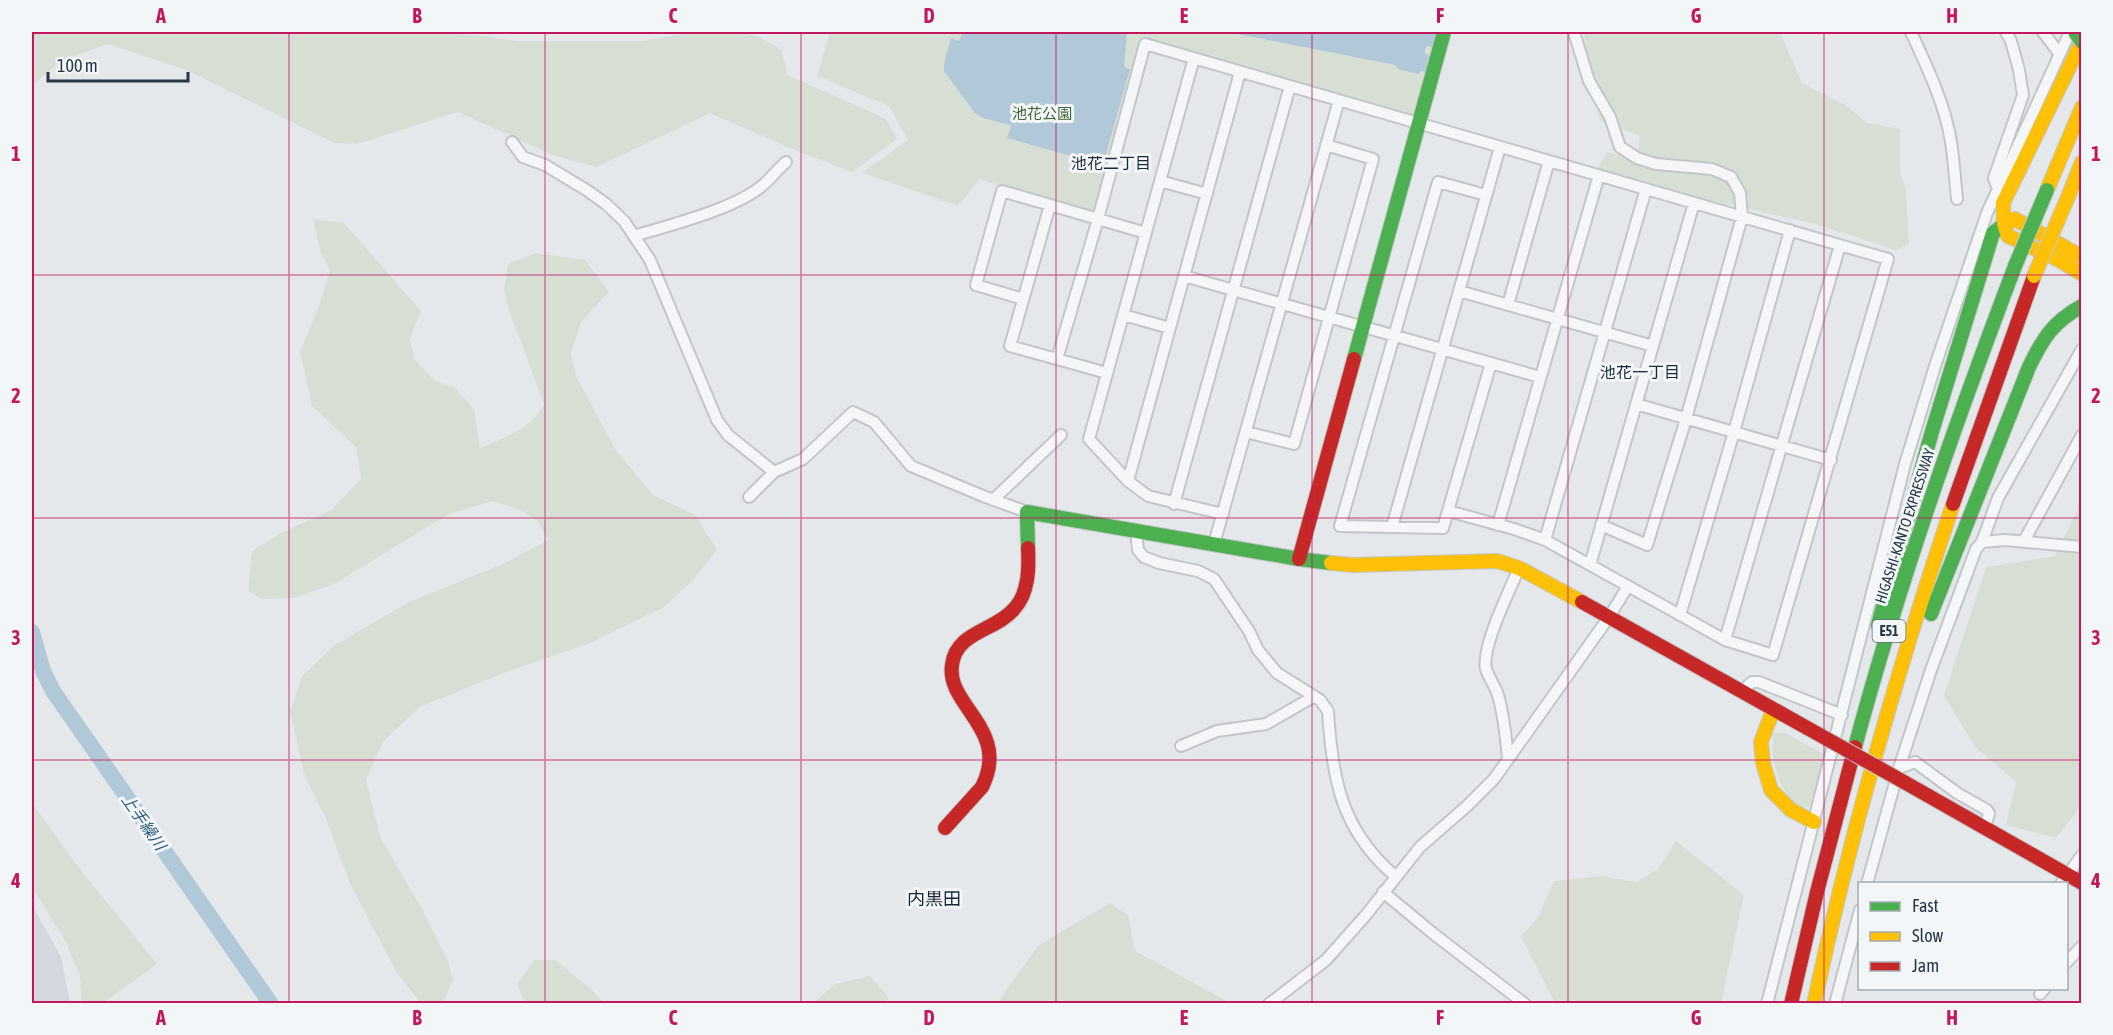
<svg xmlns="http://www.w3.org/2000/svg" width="2113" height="1035" viewBox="0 0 2113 1035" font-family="'Asap Condensed','Noto Sans JP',sans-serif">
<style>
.built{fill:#d2d8dd}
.green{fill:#d7dfd5}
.water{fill:#b0c8d7}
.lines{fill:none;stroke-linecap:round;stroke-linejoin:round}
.river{stroke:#b0c8d7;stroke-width:16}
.street-casing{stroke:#c3c6c8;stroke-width:14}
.fast-casing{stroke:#c3c6c8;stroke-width:16}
.slow-casing{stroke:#c3c6c8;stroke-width:16}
.jam-casing{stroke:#c3c6c8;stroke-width:16}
.street{stroke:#f4f6f7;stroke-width:10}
.fast{stroke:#4caf50;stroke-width:14}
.slow{stroke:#ffc107;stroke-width:14}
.jam{stroke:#c62828;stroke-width:14}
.fast-bridge-casing{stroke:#c3c6c8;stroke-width:16;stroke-linecap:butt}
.slow-bridge-casing{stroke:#c3c6c8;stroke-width:16;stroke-linecap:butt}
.jam-bridge-casing{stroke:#c3c6c8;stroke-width:16;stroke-linecap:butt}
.fast-bridge{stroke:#4caf50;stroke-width:14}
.slow-bridge{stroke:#ffc107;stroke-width:14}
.jam-bridge{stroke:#c62828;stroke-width:14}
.grid{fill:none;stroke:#c2185b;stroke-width:1.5;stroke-opacity:0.55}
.labels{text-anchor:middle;stroke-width:6;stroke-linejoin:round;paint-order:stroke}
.shield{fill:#f3f6f9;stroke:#65707c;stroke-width:1.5}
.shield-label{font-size:14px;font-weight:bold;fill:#283746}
.park-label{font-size:15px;fill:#436334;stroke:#f3f6f9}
.street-label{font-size:15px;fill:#283746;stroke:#f3f6f9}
.neighbourhood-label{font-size:16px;fill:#1b2837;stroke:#f3f6f9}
.water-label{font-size:16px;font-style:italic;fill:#2e5d7f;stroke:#f3f6f9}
.quarter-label{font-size:18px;fill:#1b2837;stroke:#f3f6f9}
.neatline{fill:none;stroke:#c2185b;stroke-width:2}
.grid-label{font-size:20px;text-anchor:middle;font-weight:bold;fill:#c2185b}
</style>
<rect width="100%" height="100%" fill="#e5e8ea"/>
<!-- built -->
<path class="built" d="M32,905L61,957L70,1003H32Z"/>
<!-- green -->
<path class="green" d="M32,32H415L484,36L516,41H642L695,32H739L759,37L781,49L788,75L886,119L897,139L852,172L792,149L710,113L597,167L555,156L458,112L357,144L334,143L186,70L108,44L61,61L32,86Z
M830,32H1444L1419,124L1145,44L1098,219L980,179L958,206L862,173L908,140L889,106L817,76Z
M1584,32H1780L1802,83L1847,106L1867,123L1900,129V172L1906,189L1909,245L1895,250L1819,225L1687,195L1597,168L1607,152L1637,161L1640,136L1600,120L1586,65Z
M313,219L344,223L421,311L410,339L415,360L435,381L454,387L474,409L480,448C503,438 533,428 544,404L507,305L504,291L508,264L535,253L585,260L609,292L581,322L571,354L576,376L615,449L653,495L695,515L717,550L694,579L664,607L590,643L501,674L420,707L383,742L366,780L381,839L421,907L447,959L453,979L443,1003L419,1001L397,973L350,884L326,819L304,774L290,712L302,676L335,645L409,602L503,564L548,540L538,521L524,512L493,501L449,514L334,584L293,598L261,599L248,591L252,551L281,533L331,510L361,479L356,447L312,406L300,352L320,303L330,270L320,251Z
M2081,502V806L2056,838L2006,825L2016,782L1974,746L1944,695L1986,567L2055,556Z
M1783,732L1824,754L1818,783L1809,807L1796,806C1777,783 1770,763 1773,733Z
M32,803L83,873L157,964L103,1003H82L80,976L66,942L32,887Z
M1676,841L1744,895L1721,1003H1555L1521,936L1537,919L1554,881L1601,876L1636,882L1658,869Z
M1110,903L1128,915L1135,951L1225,1000V1003H999L1008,987L1039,945Z
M534,960H556L594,992L604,1003H525L517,984Z
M870,976L889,998L885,1003H813L835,984Z"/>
<!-- water -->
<path class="water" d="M963,32H1127L1124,67L1130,69L1103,165L1007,138L1011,125L983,118L975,113L944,71V64L951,38L959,41Z
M1228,32H1436L1432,47L1427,46L1425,49V53L1429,56L1425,72L1421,71L1418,74L1398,69L1395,65Z"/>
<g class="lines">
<!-- river -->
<path class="river" d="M32,632L43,671L53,691L271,1004"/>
<!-- street casing -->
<g class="street-casing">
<path id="street" d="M1574,32L1589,81L1610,117L1620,147L1637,158L1656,164L1712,169L1731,177L1740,193L1742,217L1686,419L1647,545L1601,525
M1911,32C1927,67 1945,104 1951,142C1954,161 1955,180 1957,199
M2043,32L2059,53
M1194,58L1089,439L1128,481L1148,496L1223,514
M512,142L523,157L545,165L588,191L606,204L624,221L650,260L717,420L728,435L774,472
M1160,181L1207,194
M1998,189L1994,178L2023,95L2019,70L2011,41L2006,32
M1486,195L1438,182L1340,526L1443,528L1491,363
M1050,205L1010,346L1107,373
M634,236C670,225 735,209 763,185C771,178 778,169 786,162
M1184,276L1540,377
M1459,291L1653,346
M1023,299L976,285L1002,191L1146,233
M1508,305L1549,161
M1123,315L1170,328
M1057,359L1098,219L1145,44L1888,259L1773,655L1725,640L1545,540L1514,529L1448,511
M1636,404L1831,460
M1246,432L1294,444L1373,159L1326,145
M1128,481L1240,72
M749,497L774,472L803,459L853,412L874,422L911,466L983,496L1027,512
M993,500L1061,435
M1174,504L1290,86
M1498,525L1599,175
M1392,527L1500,147
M1136,531L1138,550L1144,557L1159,563L1198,571L1214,579L1249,631L1258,650L1277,673L1320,700L1328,711C1332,778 1341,830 1395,876
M1545,540L1646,189
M2024,541L2082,435
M1982,542L1998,498L2082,349
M1214,544L1339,100
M1590,565L1694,203
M1680,615L1734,432L1790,230
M1725,640L1840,245
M1741,692L1752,682H1759L1842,715
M1181,746L1217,731L1266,724L1313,697
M1508,759C1506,737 1504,716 1498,695C1495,686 1489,678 1486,669C1481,647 1510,590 1519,568
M1899,768L1915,762L1957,793L1987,810L1989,814L1984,829
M1867,884L1899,768L1931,670L1976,549L1982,542L2005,540L2082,547
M2061,884L2082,855
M1383,892L1435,935L1525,1004
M2066,963L2082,946
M2040,994L2045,988
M1269,1004L1326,960L1366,915L1420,847L1467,806L1494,779L1609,617L1628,586
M1767,1004L1905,464L1935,366L1987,213L2070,32
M1835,1004L1860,910"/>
</g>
<!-- fast casing -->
<g class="fast-casing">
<path id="fast" d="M1354,359L1444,32
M1028,548L1027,512L1299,559L1331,563
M1931,614L2029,367C2043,338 2053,322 2082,306
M1878,625L1931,435L1993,233L2006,223
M1855,747C1899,583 1955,424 2015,266"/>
</g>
<!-- slow casing -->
<g class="slow-casing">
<path id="slow" d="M2082,41L2003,203L2004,224L2008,236L2059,260L2082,274
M2047,190L2082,107
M2068,197L2082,162
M2006,223L2015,219L2082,257
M1331,563L1353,565L1497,561L1519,568L1582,602
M1773,710L1761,742L1763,763L1771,790L1791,810L1814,822
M1814,1004C1850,834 1898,668 1953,504"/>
</g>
<!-- jam casing -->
<g class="jam-casing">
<path id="jam" d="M1953,504L2034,276
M1299,559L1354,359
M1582,602L1818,734
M1904,782L2082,883
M945,828L982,787C1011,729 946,706 952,665C956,631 996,631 1014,609C1029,593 1029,568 1028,548
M1791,1004L1817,892L1855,747"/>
</g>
<!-- street -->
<use href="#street" class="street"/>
<!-- fast -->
<use href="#fast" class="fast"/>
<!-- slow -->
<use href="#slow" class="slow"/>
<!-- jam -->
<use href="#jam" class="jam"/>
<!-- fast-bridge casing -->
<g class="fast-bridge-casing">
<path id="fast-bridge" d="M2075,32L2082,42
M2015,266L2047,190"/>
</g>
<!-- slow-bridge casing -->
<g class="slow-bridge-casing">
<path id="slow-bridge" d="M2034,276L2068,197"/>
</g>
<!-- jam-bridge casing -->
<g class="jam-bridge-casing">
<path id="jam-bridge" d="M1818,734L1904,782"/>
</g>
<!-- fast-bridge -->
<use href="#fast-bridge" class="fast-bridge"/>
<!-- slow-bridge -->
<use href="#slow-bridge" class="slow-bridge"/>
<!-- jam-bridge -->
<use href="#jam-bridge" class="jam-bridge"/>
</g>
<!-- grid -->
<path class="grid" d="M289,32V1004M545,32V1004M801,32V1004M1056,32V1004M1312,32V1004M1568,32V1004M1824,32V1004M32,275H2082M32,518H2082M32,760H2082"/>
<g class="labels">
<!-- shield labels -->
<rect class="shield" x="1872.5" y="620" width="33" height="22" rx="4.5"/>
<g class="shield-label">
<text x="1889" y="636">E51</text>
</g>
<!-- park labels -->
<g class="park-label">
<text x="1042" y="119">池花公園</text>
</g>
<!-- street labels -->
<g class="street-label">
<text transform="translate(1905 526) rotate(-72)" y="5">HIGASHI-KANTO EXPRESSWAY</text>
</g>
<!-- neighbourhood labels -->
<g class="neighbourhood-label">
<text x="1111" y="169">池花二丁目</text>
<text x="1640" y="378">池花一丁目</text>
</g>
<!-- water labels -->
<g class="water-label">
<text transform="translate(144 822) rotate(55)" y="6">上手繰川</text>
</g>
<!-- quarter labels -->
<g class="quarter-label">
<text x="934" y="905">内黒田</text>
</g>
</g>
<!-- border -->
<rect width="2113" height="1035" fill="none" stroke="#f3f6f9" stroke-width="66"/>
<!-- legend -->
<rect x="1858" y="882" width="210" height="108" fill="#f3f6f9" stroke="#a2aab1" stroke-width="1.5"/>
<rect x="1870" y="902" width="30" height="9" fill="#4caf50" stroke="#a2aab1" stroke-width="1.5"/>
<text x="1912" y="912" font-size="18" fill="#283746">Fast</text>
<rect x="1870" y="932" width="30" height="9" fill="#ffc107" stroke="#a2aab1" stroke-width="1.5"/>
<text x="1912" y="942" font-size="18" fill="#283746">Slow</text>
<rect x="1870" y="962" width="30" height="9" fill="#c62828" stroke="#a2aab1" stroke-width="1.5"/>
<text x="1912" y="972" font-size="18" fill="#283746">Jam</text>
<!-- scale -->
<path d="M48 72v9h140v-9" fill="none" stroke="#283746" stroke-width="3"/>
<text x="57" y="72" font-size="18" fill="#283746" stroke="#f3f6f9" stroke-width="4.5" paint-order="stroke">100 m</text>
<rect x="33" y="33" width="2047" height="969" class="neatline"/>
<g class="grid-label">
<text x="161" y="23">A</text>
<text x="417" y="23">B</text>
<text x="673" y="23">C</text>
<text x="929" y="23">D</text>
<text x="1184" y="23">E</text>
<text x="1440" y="23">F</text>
<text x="1696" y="23">G</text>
<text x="1952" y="23">H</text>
<text x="16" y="161">1</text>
<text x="2096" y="161">1</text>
<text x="16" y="403">2</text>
<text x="2096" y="403">2</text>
<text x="16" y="645">3</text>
<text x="2096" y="645">3</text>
<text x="16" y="888">4</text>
<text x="2096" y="888">4</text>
<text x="161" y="1025">A</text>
<text x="417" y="1025">B</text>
<text x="673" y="1025">C</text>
<text x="929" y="1025">D</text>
<text x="1184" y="1025">E</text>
<text x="1440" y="1025">F</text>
<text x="1696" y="1025">G</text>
<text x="1952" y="1025">H</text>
</g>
</svg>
